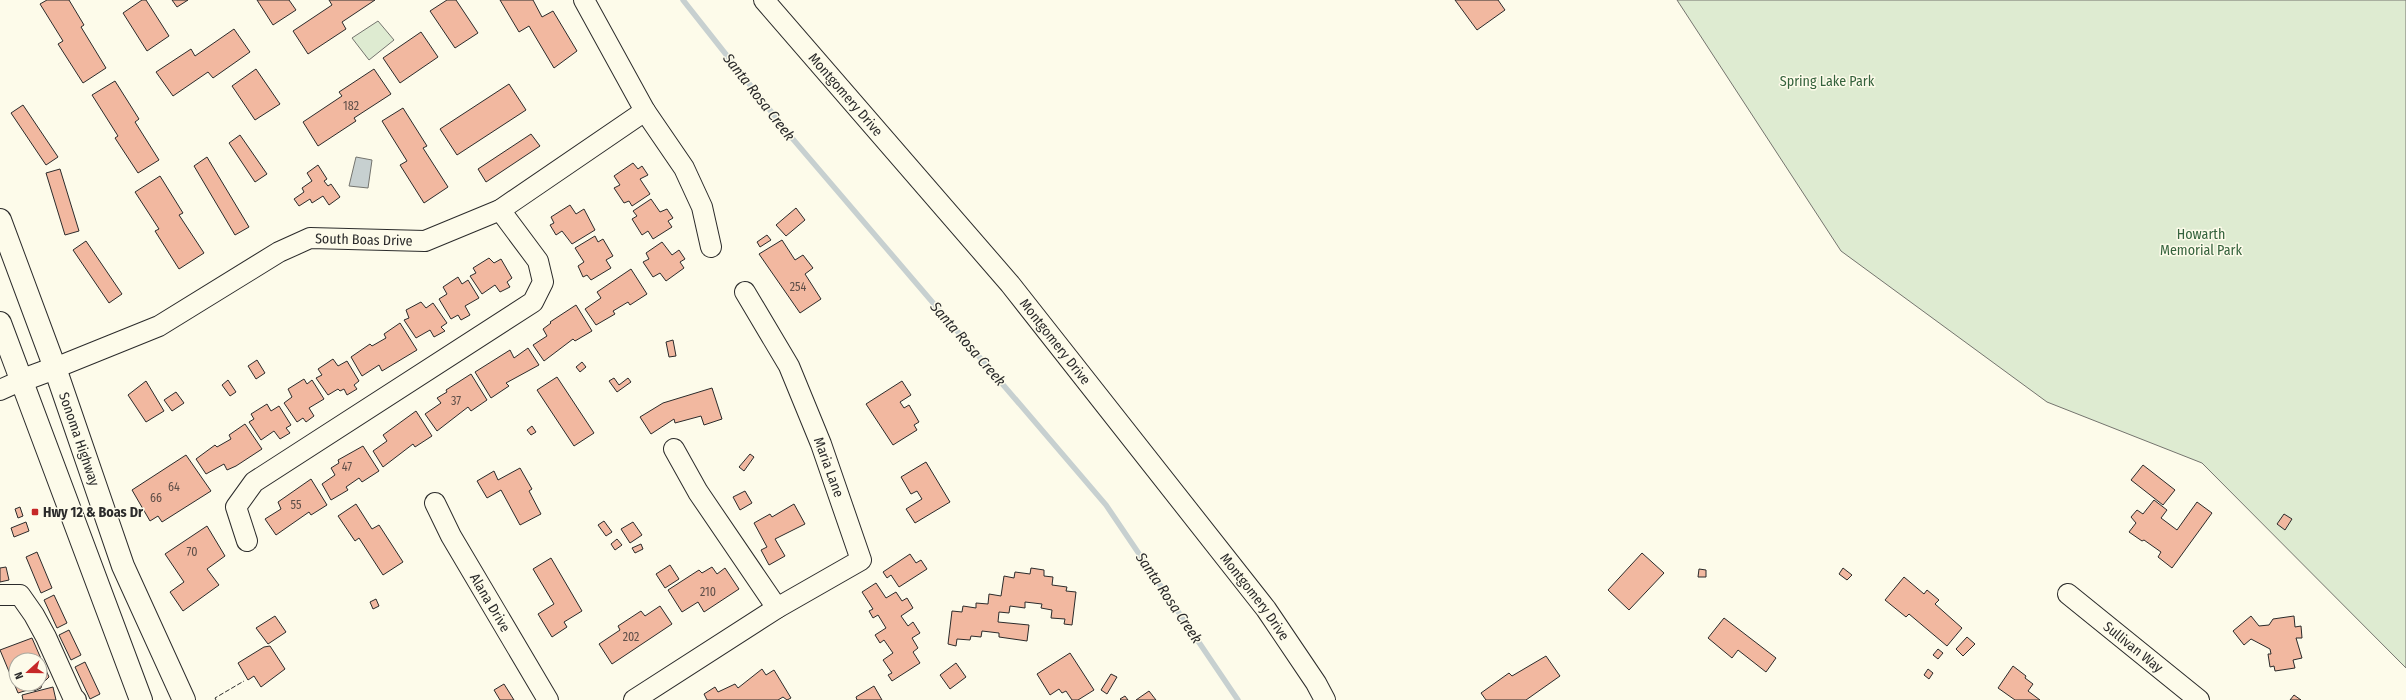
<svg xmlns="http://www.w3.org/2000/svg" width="2406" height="700" viewBox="0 0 2406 700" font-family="'Fira Sans Condensed',sans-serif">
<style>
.green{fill:#deebd1;stroke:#74746e}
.water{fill:#c7d0d0;stroke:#74746e}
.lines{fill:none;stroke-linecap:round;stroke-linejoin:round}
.stream{stroke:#c7d0d0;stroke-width:5.5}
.building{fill:#f2b8a0;stroke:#2b2b2b;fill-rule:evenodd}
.minor-casing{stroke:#2b2b2b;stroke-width:22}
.major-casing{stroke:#2b2b2b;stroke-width:24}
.minor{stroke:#fdfbea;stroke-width:20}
.major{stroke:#fdfbea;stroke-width:22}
.fence{stroke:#2b2b2b;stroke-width:1;stroke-dasharray:5 2;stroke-linecap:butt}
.poi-dot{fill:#c62828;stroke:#fdfbea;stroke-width:1.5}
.labels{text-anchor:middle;stroke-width:3;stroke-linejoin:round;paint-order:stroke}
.number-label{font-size:12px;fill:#5d4e48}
.park-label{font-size:14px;fill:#34623c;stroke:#fdfbea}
.street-label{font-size:14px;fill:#2b2b2b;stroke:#fdfbea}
.poi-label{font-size:14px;font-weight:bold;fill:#2b2b2b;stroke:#fdfbea;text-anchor:start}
.water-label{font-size:15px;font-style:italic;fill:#2b2b2b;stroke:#fdfbea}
</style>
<rect width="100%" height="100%" fill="#fdfbea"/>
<!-- green -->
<path class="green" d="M1677,0H2406V668L2202,463L2047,402L1841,251Z
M378,21L394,40L369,60L352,38Z"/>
<!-- water -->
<path class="water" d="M356,157L372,160L368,188L349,186Z"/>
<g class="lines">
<!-- stream -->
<path class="stream" d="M683,0L792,138L1106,505L1238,700"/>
</g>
<!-- building -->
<path class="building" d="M47,0H69L84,25L81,27L106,68L83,83L58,44L63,41L40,4Z
M142,0H146L169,36L147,51L123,13Z
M172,0H188L177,7Z
M257,0H289L296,10L273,25Z
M329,0H375L342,22L346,29L308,54L293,31L332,5Z
M447,0H456L478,33L455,48L430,11Z
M500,0H533L542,17L553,11L577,51L554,68L529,26L519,32Z
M1455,0H1498L1505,10L1477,30Z
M234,29L250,52L213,78L208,72L173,96L156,72L191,49L195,56Z
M421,32L438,57L400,83L383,58Z
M256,69L280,104L255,120L232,86Z
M374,69L391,94L354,118L356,121L318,146L303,122L342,96L339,92Z
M115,81L139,119L135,122L159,160L138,173L115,138L118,136L92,95Z
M509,84L526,110L457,155L440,129Z
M23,105L58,157L46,165L11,113Z
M403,108L427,146L423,148L448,187L424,203L400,165L407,161L382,121Z
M531,134L540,146L486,182L478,169Z
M240,135L267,174L255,182L229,143Z
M207,157L249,227L235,235L194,166Z
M633,163L638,169L642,166L648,175L640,179L650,194L632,206L629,201L624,203L614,188L620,185L614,176Z
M318,165L327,179L324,181L328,186L331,184L340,197L329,205L323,196L312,203L310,199L299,206L294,199L304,192L302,188L312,181L307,173Z
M60,169L79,231L65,235L46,173Z
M160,176L183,213L179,215L204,253L179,269L155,231L159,229L135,192Z
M651,199L660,212L667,209L673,218L668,221L672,227L653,239L648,231L642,235L632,219L637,216L633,211Z
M570,205L576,214L584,209L595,230L572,244L562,231L556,235L550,225L554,223L551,217Z
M796,208L805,220L786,236L776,225Z
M767,235L771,240L760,247L757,242Z
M595,236L598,242L603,239L613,256L606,260L611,268L591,280L587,275L583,277L578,266L584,262L575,248Z
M782,240L795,260L803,255L813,268L805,274L821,299L800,313L759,254Z
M86,241L122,294L109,303L73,250Z
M662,242L672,255L679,250L685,259L680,262L684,268L666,281L660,273L653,277L643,262L649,259L646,253Z
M489,258L494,263L501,259L512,278L507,282L510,287L500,292L495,285L482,294L470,276L476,273L473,268Z
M631,269L647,294L630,305L628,302L613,311L615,314L596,325L585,309L601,298L597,292Z
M458,277L462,284L468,280L479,298L465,306L470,315L461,320L458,315L451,319L439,299L447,294L443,287Z
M421,302L426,308L433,303L447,323L441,327L445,331L434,337L430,330L416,338L404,320L409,318L406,310Z
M576,305L592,331L575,341L573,339L544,361L533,345L547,336L543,329L551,323L550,322Z
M400,323L417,350L382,371L379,365L362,376L351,357L370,344L372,346L386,338L384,334Z
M673,340L676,356L669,357L666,342Z
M528,348L539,365L506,383L509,386L491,398L475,372L510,350L514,358Z
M333,359L338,366L347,361L359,381L354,385L357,389L347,395L344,389L340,391L338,389L328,395L316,378L322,375L318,369Z
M257,360L265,373L256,379L248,366Z
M582,362L586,367L580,372L576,367Z
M471,374L487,400L471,411L468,407L437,431L425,414L441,403L437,398L447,392L446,390Z
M557,377L594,433L574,446L537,390Z
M614,378L619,385L628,378L631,382L617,392L609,381Z
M304,379L307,384L312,380L324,399L309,408L314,416L306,422L303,418L297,422L284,403L292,397L288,389Z
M228,380L236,392L230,396L222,385Z
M146,381L164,411L146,422L128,395Z
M902,381L911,395L900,402L904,408L909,405L919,422L914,425L917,430L893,445L866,404Z
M712,388L722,419L704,425L701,416L675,423L674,419L651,434L640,417L663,403Z
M176,392L184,403L172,411L164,400Z
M267,404L271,411L279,406L291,425L286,428L290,433L280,439L274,431L261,440L249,422L254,419L251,414Z
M416,411L432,436L415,447L413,444L383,467L373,451L387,441L383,435Z
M245,424L262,449L236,466L227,470L224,464L206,474L196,459L215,445L217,447L231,439L229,435Z
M532,426L536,432L531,435L527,430Z
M363,446L379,471L362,482L359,478L346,487L348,490L331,500L322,484L335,475L331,468L339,463L338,460Z
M750,454L754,457L744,471L739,467Z
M186,455L211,491L162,522L158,516L150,521L132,490Z
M926,462L950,502L915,523L906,509L922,499L917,491L911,494L901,477Z
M2143,465L2175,490L2163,505L2131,480Z
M520,468L532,489L529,491L541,514L520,525L501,490L487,498L477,481L494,471L498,480Z
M311,479L327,505L311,515L309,512L276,535L265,519L281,509L278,502Z
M745,491L752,503L740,510L733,497Z
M2154,500L2167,510L2161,518L2177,530L2197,502L2212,513L2172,568L2158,557L2161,552L2144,540L2142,541L2129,532L2136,523L2131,517L2137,510L2143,514Z
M356,504L372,529L379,525L403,562L383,575L359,538L355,541L338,516Z
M794,504L805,524L775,539L785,556L769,565L761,550L767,547L754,523L770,514L772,517Z
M20,507L23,516L18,518L15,509Z
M2284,514L2292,519L2285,530L2277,524Z
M604,521L612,532L606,536L598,525Z
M26,522L29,531L14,537L11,528Z
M633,522L642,535L630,543L621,529Z
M207,526L225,556L207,569L219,585L183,611L170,592L184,582L165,554Z
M617,539L622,545L615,550L611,544Z
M641,544L643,549L635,553L632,548Z
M37,552L52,588L41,593L26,557Z
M1642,553L1664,573L1629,610L1608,590Z
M910,554L916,563L921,560L927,569L899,587L891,575L887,578L883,572Z
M551,558L582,611L564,622L567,627L552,637L538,614L554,604L533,569Z
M670,565L679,579L665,588L656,574Z
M6,567L9,580L0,582V568Z
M712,567L717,574L725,568L739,589L704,612L698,602L682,612L668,590L699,570L702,573Z
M1031,568L1044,570V576L1053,577L1052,585L1067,587L1066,591L1076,592L1072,625L1064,624L1065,619L1051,618L1052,610L1041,608L1042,604L1025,602V608L1010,606L1009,613L999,612L998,622L1029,625L1027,641L999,637V633L982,631L981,637L971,636L970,640L957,639L956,646L948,644L952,611L962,612L963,606L976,608V603L988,604L989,594L1001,596L1004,576L1014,578L1015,572L1030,574Z
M1843,568L1852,575L1847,580L1839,574Z
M1699,569L1706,570V577H1698Z
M1904,577L1924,594L1927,590L1939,600L1935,604L1962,628L1947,646L1909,614L1906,617L1885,600Z
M876,583L886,598L896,592L902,601L907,598L913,608L901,616L908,626L913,622L920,633L912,638L918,648L913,652L920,663L892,681L888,675L892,673L883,660L893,653L884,640L880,643L875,635L886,628L878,615L873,618L869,611L873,609L862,592Z
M54,595L67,623L57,628L44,600Z
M376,599L379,606L373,609L370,602Z
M660,606L672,624L612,664L599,644L620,630L618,626L641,611L645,616Z
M275,616L286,632L268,644L256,628Z
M2251,616L2259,626L2269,625L2273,619L2294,616L2295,627L2301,626L2302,638H2296L2302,658L2293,660L2295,668L2275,671L2274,666L2270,667L2268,654H2271L2270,649L2251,639L2244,645L2233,631Z
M1724,618L1776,658L1766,672L1738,650L1732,658L1708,638Z
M69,630L81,655L71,660L59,635Z
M1967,637L1975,644L1963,656L1956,649Z
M32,638L49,677L42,684L41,688L34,691V688L18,693L0,650ZM16,660H40V684H16Z
M270,646L285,669L261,687L254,676L248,680L238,663L264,647Z
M1938,649L1943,653L1938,659L1933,655Z
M1070,653L1094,690L1078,700H1072L1066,691L1062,693L1059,689L1050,695L1037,674Z
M1546,656L1560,676L1526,700H1486L1481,693L1509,673L1512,676Z
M85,662L100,694L90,699L75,667Z
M956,663L966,677L950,689L940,675Z
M2013,666L2026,676L2025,678L2033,684L2028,691L2040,700H2015L1998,688Z
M762,669L766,675L774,670L791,698L787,700L783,697L778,700H707L704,694L715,687L718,692L735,684L738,688Z
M1928,669L1933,673L1929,679L1924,675Z
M1111,674L1117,677L1107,694L1101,690Z
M504,684L514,700H500L494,690Z
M874,686L882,700H857L856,697Z
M53,687L56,700H23L22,695Z
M1149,691L1156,700H1136Z
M2294,695L2301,700H2290Z
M1125,696L1128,700H1121L1120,699Z"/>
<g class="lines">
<!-- minor casing -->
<g class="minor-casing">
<g id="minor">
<path d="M584,0L645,111L684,168L702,207L711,247"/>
<path id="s1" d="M764,0L1010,284L1266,609L1316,683L1325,700"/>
<path id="s2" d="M55,368L159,326L279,252L310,238L425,241L500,210L645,111"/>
<path d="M0,390L20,381"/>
<path d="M674,449L698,492L777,608"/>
<path id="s3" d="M435,503L451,536L548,700"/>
<path d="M247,541L236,507L254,482L533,302L543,282L538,261L500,210"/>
<path id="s4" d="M2068,594L2199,700"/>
<path d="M0,595H20L34,615L46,637L73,697L76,700"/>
<path d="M634,700L777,608L861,560L821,444L789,366L745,292"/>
</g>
</g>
<!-- major casing -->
<g class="major-casing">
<g id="major">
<path id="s5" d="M0,220L55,368L123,566L184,700"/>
<path d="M0,323L141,700"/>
<path d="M20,381L55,368"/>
</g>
</g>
<!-- minor -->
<use href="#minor" class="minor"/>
<!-- major -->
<use href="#major" class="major"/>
<!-- fence -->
<path class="fence" d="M216,700L215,698L244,681"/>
</g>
<!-- markers -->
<rect class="poi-dot" x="31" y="508" width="8" height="8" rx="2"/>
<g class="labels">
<!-- number labels -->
<g class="number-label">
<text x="351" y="110">182</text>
<text x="798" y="291">254</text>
<text x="456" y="405">37</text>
<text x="347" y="471">47</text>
<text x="174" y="491">64</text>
<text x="156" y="502">66</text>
<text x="296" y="509">55</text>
<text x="192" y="556">70</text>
<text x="708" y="596">210</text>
<text x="631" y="641">202</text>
</g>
<!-- park labels -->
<g class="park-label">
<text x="1827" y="86">Spring Lake Park</text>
<text x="2201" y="239">Howarth<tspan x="2201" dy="16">Memorial Park</tspan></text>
</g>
<!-- street labels -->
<g class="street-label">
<text dy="5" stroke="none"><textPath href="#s1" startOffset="125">Montgomery Drive</textPath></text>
<text dy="5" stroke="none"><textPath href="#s2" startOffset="341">South Boas Drive</textPath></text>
<text dy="5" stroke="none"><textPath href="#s1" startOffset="449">Montgomery Drive</textPath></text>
<text dy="5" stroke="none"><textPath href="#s5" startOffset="233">Sonoma Highway</textPath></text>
<text transform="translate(829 467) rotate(70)" y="5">Maria Lane</text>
<text dy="5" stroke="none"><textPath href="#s1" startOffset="773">Montgomery Drive</textPath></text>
<text dy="5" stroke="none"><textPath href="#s3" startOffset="114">Alana Drive</textPath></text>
<text dy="5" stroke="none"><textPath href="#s4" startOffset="84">Sullivan Way</textPath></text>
</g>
<!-- poi labels -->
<g class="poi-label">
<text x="43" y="517">Hwy 12 &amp; Boas Dr</text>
</g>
<!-- water labels -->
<g class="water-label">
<text transform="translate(759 97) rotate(52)" y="5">Santa Rosa Creek</text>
<text transform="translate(968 344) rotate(49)" y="5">Santa Rosa Creek</text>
<text transform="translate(1169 598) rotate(56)" y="5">Santa Rosa Creek</text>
</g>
</g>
<!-- north arrow -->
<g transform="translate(28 672) rotate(249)"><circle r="19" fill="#fdfbea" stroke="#a9a89e"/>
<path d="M0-3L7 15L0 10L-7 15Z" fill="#c62828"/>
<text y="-6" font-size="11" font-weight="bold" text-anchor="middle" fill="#2b2b2b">N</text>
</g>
</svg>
